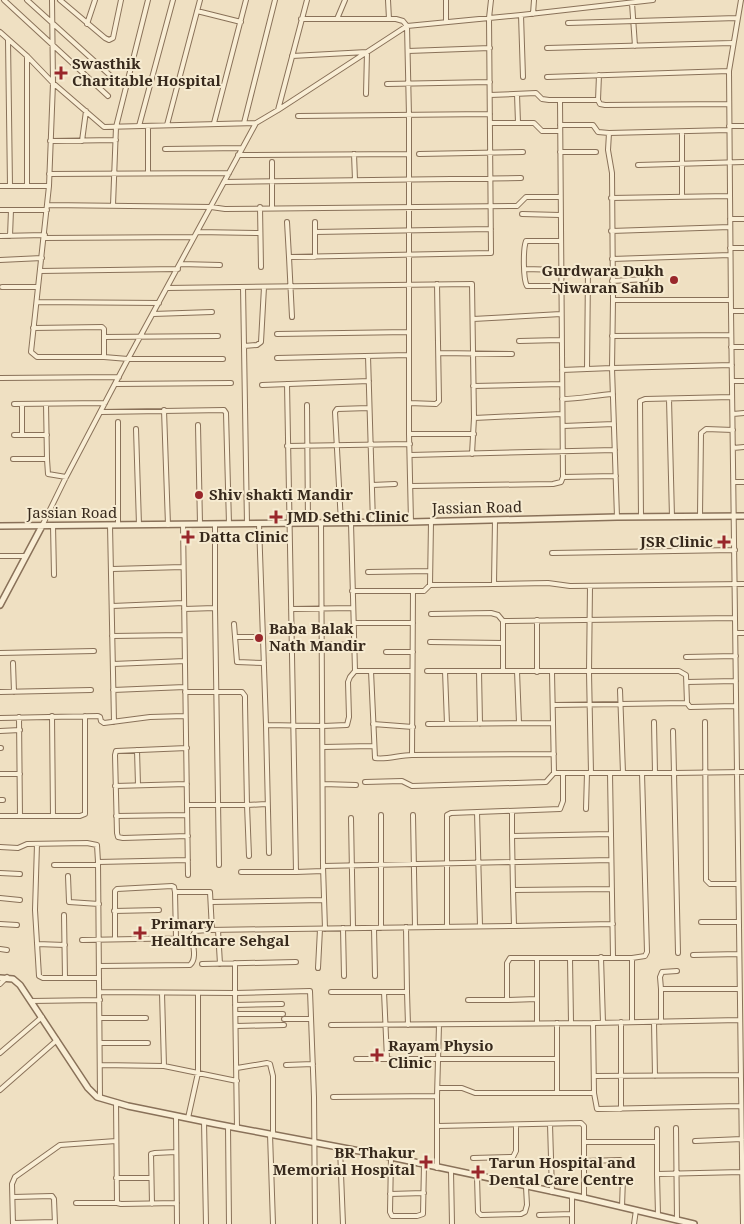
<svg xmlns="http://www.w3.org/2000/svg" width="744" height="1224" viewBox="0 0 744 1224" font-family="'Noto Serif',serif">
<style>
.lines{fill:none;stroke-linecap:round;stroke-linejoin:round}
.minor-casing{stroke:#897159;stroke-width:6}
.tertiary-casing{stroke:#897159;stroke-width:8}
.minor{stroke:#f9eed5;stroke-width:4}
.tertiary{stroke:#f9eed5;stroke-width:5}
.poi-dot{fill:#99272b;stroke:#f6ebd1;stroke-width:2}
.labels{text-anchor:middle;stroke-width:4;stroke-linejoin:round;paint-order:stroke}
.poi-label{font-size:15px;font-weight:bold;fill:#382a1d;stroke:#f6ebd1;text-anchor:start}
.street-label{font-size:15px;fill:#382a1d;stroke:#f6ebd1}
</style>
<rect width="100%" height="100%" fill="#efe0c2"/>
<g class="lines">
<!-- minor casing -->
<g class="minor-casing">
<path id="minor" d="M4,0L108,96
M27,0L113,78
M52,0L53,83L49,186L31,352L37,357H104L128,359H223
M60,0L105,38L109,40L113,38L121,0
M388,0L389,19
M632,3L635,46
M197,11L241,22
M533,14L534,0
M521,15L523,77
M301,19H396L403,21L407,26L409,116V434L411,522
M337,19L345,0
M446,22V0
M568,23L737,18
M87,24L95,0
M0,32L27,56L53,83L104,127L256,123
M8,40L10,186
M547,48L732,43
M408,51L490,48
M292,56L367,52L366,94
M547,77L729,71
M387,84L490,82
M490,95L536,93L542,99L549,100H598L599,75
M560,100L563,477
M598,100L600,104L605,105L729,104
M278,110L307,0
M298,116L490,114
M214,123L246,0
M244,123L275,0
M490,123H518L517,94
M518,123H534L542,131H560
M167,125L200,0
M560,125H593L598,132L609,133L729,130
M139,126L173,0
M729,126H744
M148,129V173
M682,132V197
M609,133L608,150L612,173L613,300
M50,141L116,140
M82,141L86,111
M165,149L242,148
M560,152H596
M354,154L355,180
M419,154L523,152
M238,155L409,154
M272,162V207
M638,165L744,162
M49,174L229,173
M224,182L521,178
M0,186H49
M27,186V56
M611,198L730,196
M48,205L211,207L225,209L517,206L526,197H560
M113,205L116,127L148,0
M260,207L261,267
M0,210H47
M522,214L560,215
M730,219H744
M287,222L289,257L491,253L489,18L491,0
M611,231L730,227
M197,232L260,233
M315,232L491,229
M0,236L45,235
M10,236L11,210
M44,238L194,237
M561,241H526C523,249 523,279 527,286H561
M730,248H744
M289,257L292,317
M315,257V222
M612,259L730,255
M0,260L42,258
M180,264L220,265
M525,269L561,270
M40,271L178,269
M612,281L646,279
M2,287H38
M243,287L247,524
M167,288L472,284L474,418L472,454
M37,302L159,303
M731,311L729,71L741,0
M153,314L212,312
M473,319L561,314
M33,328L102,327L104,329V357
M277,334L409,332
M612,336L731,335
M104,337L218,336
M519,341L561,340
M244,346L257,345L261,342L264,287
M731,347H744
M439,353L512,354
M368,356L373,523
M277,358L409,355
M587,369L588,271
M562,370L612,368L613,300H731
M0,378L119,377
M732,381H744
M116,384L231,383
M287,384L296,872L323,871
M262,385L369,381
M473,386L562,384
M562,399C580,399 596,395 613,394
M669,399L672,517
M409,403L436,404L439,401L437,284
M14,404L105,403
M22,404V435
M46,404L47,459L48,474L66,477
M307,405L308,523
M164,410L168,525
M101,412L224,410L226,413L229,524
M733,414L744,413
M474,418L562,414
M198,425L200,524
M563,426L614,424
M136,429L139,525
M409,434H474
M14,435H47
M287,446L410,444
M733,448L744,447
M410,455L615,450
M13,459H47
M734,482H744
M372,485L395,484
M411,486L553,484L561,482L563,477L616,476
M641,516L640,401L645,399L732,397
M700,516L701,433L706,429L733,430
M617,517L612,368L732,365
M321,523L323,866L325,929
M341,523L335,412L337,409L369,408
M351,523L355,671H412
M183,524L187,805
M215,524V608L219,865
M259,524L266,725
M53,525L54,575
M110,525L114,722
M118,525V422
M42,526L66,477L128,359L256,123L278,110L407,26L521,15L653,0
M552,553L735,550
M0,556H26
M112,569L183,567
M368,572L430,571
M494,584L495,520
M430,585L548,583L570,586L744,584
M590,586L589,672L591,773
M352,591H413L412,755L554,754
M413,591H424L430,585L431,522
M112,606L184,603
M184,609L215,608
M291,609L353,608
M431,614L491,613L498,615L503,621
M537,620V672
M354,623H413
M234,624L237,662L264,663
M736,633H744
M112,636L184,635
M235,637H263
M430,642L503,643
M322,644L354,645
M386,652H413
M0,653L94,651
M686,657L736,656
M13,663L14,692
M113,664L185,661
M371,671L375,758C387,760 399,755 412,755
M427,671H679L686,675L687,703L690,707L736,706
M445,671L447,724
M479,671L480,724
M503,671V621L735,618
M517,671L519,723
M552,672L554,773
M687,682L736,681
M113,690L185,687
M620,690L623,773
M0,692L91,690
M185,692H242L245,696V703L247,805H187L188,875
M553,705L687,703
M52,716L53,816
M19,717L20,816
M0,718L98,716L100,717L101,721L104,723L150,717L185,716
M654,722L655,773
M705,722L706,880L710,884H738
M373,724L413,727
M428,724L553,723
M0,731L20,730
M323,747L373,746
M0,748H1
M187,748L116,751L115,755L117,833L118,837L123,838L188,836
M137,750L138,785
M610,773L613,957
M0,774H20
M365,782L402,781L412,786L546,782L554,773H674L673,731
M323,784L356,785
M115,786L187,784
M0,800H3
M586,809L587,773
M477,812L480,926
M381,815V928
M413,815L415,927
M0,816H80L85,814V716
M116,816L187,815
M351,818L353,928
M512,836V811
M37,844L35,910L39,976L43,978H99
M0,847L18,848L27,844L87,843L97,845L98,862L100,1098
M269,853L266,725L323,726L347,725L349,717L348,682L350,677L355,671
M249,856L247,805L266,804
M98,862L188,860
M54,865H98
M323,866L611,860
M241,872H296
M0,873L20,874
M68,876L69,902L99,904
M612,889L513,890L514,926L613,924
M513,890L512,836L611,834
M0,898L20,900
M211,902L324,900
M114,911L159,910
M64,915L65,978
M701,922H738
M0,924L17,925
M406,927L407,992
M447,927V815L451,813L560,809L563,801V773
M343,928L344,976
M374,928L375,976
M218,930L220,964
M176,938L175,892H210L212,930
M192,938L195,931L208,930L514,926
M115,939V891L117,889L172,886L174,887L175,892
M82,940L192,938C193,946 197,959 190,965L99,966
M37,944L65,945
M0,949L7,950
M678,953L674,773L744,772
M693,955L739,954
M601,957L603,1023
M537,958V1023
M570,958L571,1022
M235,963V993L310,991L314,1097L315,1224
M202,964L296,962
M318,968L320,929
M0,984L7,977
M661,989L660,977L662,972L677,971
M100,992L235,993L237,1128
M331,992H407L408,1025
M384,992L387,1059H557
M162,993L164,1066
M468,1000H507V963L510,958H632L645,956L647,952L642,773
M507,1000L537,999
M31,1001L100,1000
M235,1005L282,1004
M236,1014H283
M100,1018H146
M284,1019H311
M740,1020L593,1023L594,1093L597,1109L741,1106
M621,1022V1109
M632,1022V958
M654,1022L655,1076
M661,1022V989H739
M557,1023V1093
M331,1025L593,1023
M236,1026L284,1025
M100,1043H148
M0,1053L42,1017
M356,1059H387
M101,1065L164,1066L237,1081
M286,1065L313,1064
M237,1068L267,1063L270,1064L273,1076V1134
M594,1076L741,1075
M438,1088H462L475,1093H594
M0,1090L57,1040
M333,1097L437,1096L439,1025
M116,1102L117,1203L121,1204L177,1203
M176,1116L177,1224
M188,1118L198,1073V993
M204,1121L206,1224
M550,1124L552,1192
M228,1126L229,1224
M437,1126L581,1123L584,1126V1142
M676,1128L677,1220
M657,1129V1174
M270,1134L273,1224
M695,1141L742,1139
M340,1148L343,1224
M391,1157L390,1212L392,1216H417L423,1214L424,1165
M473,1158L513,1157L516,1151V1125
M584,1161L620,1160
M437,1168V1096
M451,1171L452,1224
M477,1177L478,1212L481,1215L521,1214L525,1212L527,1205L526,1187
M116,1178H151
M390,1194L424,1193
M572,1196V1224
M13,1197L52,1196L54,1199L55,1224
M584,1198V1142H657
M76,1203H117
M152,1204L151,1154L155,1153L176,1152
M622,1207L623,1178
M539,1215L572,1214
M658,1215L657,1174L742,1172
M13,1223L55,1222
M13,1224L12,1184L15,1177L60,1145L116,1141
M634,1224L636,1210
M743,1224C738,920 736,616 731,311H744"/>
</g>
<!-- tertiary casing -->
<g class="tertiary-casing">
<path id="tertiary" d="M0,526L411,522L617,517L744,516
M0,605L42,526
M0,978L13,979L20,985L88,1088L97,1097L128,1106L216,1124L386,1156L584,1198L694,1224"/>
</g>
<!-- minor -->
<use href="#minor" class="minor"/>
<!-- tertiary -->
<use href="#tertiary" class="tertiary"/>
</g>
<!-- markers -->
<g class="poi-dot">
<path d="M58.5 65.5h5v5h5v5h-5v5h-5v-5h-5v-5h5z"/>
<circle cx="674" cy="280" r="5"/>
<circle cx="199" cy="495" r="5"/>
<path d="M273.5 509.5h5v5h5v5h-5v5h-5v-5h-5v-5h5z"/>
<path d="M185.5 529.5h5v5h5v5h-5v5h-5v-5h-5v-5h5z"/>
<path d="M721.5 534.5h5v5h5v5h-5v5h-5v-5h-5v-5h5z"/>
<circle cx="259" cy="638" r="5"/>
<path d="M137.5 925.5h5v5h5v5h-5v5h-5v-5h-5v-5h5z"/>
<path d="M374.5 1047.5h5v5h5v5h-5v5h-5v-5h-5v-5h5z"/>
<path d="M423.5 1154.5h5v5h5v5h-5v5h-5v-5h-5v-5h5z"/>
<path d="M475.5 1164.5h5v5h5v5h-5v5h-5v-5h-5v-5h5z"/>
</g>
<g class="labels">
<!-- poi labels -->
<g class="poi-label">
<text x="72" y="69">Swasthik<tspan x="72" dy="17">Charitable Hospital</tspan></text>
<text x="664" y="276" text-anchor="end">Gurdwara Dukh<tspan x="664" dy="17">Niwaran Sahib</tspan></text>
<text x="209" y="500">Shiv shakti Mandir</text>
<text x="287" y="522">JMD Sethi Clinic</text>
<text x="199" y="542">Datta Clinic</text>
<text x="713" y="547" text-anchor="end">JSR Clinic</text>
<text x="269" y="634">Baba Balak<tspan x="269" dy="17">Nath Mandir</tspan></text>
<text x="151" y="929">Primary<tspan x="151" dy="17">Healthcare Sehgal</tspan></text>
<text x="388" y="1051">Rayam Physio<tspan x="388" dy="17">Clinic</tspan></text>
<text x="415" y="1158" text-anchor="end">BR Thakur<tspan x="415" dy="17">Memorial Hospital</tspan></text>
<text x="489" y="1168">Tarun Hospital and<tspan x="489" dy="17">Dental Care Centre</tspan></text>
</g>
<!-- street labels -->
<g class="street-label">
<text transform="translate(477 508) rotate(-1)" y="5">Jassian Road</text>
<text x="72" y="518">Jassian Road</text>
</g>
</g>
</svg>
